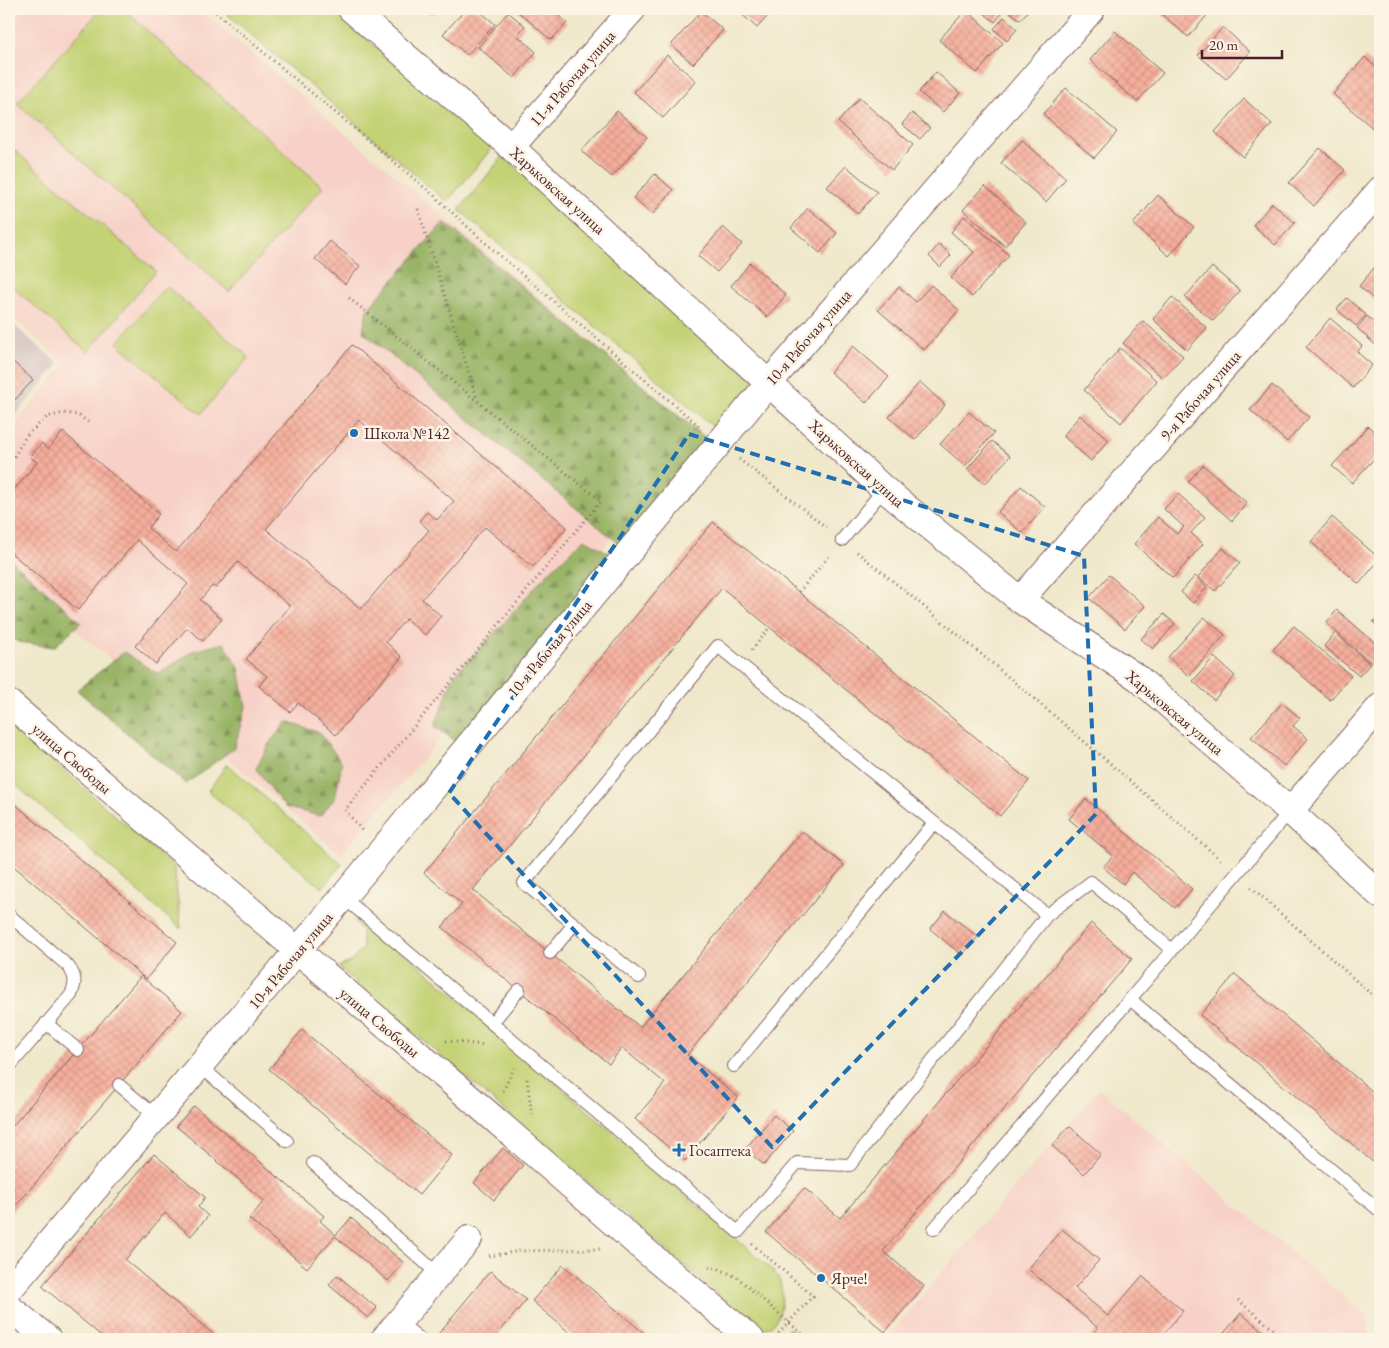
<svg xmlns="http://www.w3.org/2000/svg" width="1389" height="1348" viewBox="0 0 1389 1348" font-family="'EB Garamond',serif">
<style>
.built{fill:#f7d1c7}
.industrial{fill:#d2bfc0}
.grass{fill:#c2d275;stroke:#867850}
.forest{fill:url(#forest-firs);stroke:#726a48}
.building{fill:url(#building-cross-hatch);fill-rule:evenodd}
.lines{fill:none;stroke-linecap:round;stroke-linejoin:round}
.lane-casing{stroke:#846563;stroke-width:14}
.street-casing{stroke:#846563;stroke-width:28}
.path{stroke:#846563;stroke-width:3;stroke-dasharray:1 4;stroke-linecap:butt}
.lane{stroke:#fff;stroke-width:12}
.street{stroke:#fff;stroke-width:26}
.marked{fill:none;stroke:#1f6fb2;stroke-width:4;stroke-dasharray:10 6;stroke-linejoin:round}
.poi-dot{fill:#1f6fb2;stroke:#fcf5e5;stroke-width:2}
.labels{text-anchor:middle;stroke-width:5;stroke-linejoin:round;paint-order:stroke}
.street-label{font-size:16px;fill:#4a1f2b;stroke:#fcf5e5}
.poi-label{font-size:16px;fill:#4a1f2b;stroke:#fcf5e5;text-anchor:start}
</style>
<defs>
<pattern id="forest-firs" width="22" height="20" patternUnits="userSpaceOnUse" patternTransform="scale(1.25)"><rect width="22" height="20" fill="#99b466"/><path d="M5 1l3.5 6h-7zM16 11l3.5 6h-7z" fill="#7f9254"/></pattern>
<pattern id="building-cross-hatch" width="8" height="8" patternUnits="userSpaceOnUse" patternTransform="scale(1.25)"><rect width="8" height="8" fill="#f6ae9c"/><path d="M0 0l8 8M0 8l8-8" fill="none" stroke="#d49587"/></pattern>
</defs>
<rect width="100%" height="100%" fill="#fcf5e5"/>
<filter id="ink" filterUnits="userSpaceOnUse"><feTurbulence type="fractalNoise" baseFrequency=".02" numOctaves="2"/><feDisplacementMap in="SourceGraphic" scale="10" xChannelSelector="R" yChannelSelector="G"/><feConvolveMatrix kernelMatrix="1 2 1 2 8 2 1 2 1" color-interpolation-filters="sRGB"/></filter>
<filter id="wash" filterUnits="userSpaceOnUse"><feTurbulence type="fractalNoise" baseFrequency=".0096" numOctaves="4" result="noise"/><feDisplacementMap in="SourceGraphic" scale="20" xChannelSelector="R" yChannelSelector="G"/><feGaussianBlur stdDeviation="1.12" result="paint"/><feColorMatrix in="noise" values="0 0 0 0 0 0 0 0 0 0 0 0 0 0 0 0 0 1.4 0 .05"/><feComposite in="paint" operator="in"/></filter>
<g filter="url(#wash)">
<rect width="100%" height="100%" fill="#efe8cb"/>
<!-- built -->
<path class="built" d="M9,9H199L700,434L341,855L9,573V431L66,364L9,315Z
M1099,1089L1368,1317L1370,1339H885Z"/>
<!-- industrial -->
<path class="industrial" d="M9,321L59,364L9,423Z"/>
<!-- grass -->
<path class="grass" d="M101,9H123L323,187L229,292L17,103Z
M221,9H331L493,147L447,202Z
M9,146L156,271L88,352L9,284Z
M503,156L758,383L718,431L459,210Z
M166,286L249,357L201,414L117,343Z
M9,723L174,867L181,929L9,779Z
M227,764L342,864L322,888L208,791Z
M360,914L771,1269C774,1272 777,1276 779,1279C786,1296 781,1334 757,1328L338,967L350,962L363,949L362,931L355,921Z
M789,1328L802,1339H778Z"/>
<!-- forest -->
<path class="forest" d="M444,222L708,440L622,546L363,332L367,310Z
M584,539L613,555L457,743L435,726L454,675L503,624L542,579Z
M10,559L81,622L54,647L18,642L9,637Z
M224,643L239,668L246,707L234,748L186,784L77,690L124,652L158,674L193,651Z
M287,722L320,733L342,763L335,798L320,816L285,807L256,769L270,742Z"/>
<g id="blocks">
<!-- building -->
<path class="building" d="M425,9H437L432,15Z
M466,9H477L495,24L467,55L443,34Z
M515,9H551L567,23L551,40Z
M736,9H774L757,28Z
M979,9H995L1001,14L995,22Z
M1006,9H1030L1020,20Z
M1156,9H1206L1210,12L1188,37Z
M966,10L1003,43L977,73L939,40Z
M701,11L723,30L693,64L671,45Z
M508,12L525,26L517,35L536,52L514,78L478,47Z
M1004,17L1017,29L1007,41L994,29Z
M1223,27L1250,52L1226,79L1198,55Z
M1115,31L1163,73L1137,102L1090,60Z
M667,55L696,81L663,118L634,92Z
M1365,57L1380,71V124L1375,130L1333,94Z
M936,72L960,93L943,112L919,92Z
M1066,88L1117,132L1094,158L1043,114Z
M859,98L913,145L892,170L838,122Z
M1244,99L1272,124L1243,157L1215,132Z
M617,111L647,137L612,177L581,151Z
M912,113L930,128L920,139L902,124Z
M1022,140L1066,178L1046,202L1001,163Z
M1320,148L1345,170L1314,206L1289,183Z
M846,166L877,192L858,214L827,187Z
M655,174L673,190L652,215L633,198Z
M985,186L1026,222L1005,246L963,210Z
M1158,195L1194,227L1169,256L1133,224Z
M1272,203L1295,223L1275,245L1253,225Z
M808,208L837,233L820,253L791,228Z
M964,216L1009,255L972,297L951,278L974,252L951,232Z
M723,227L742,244L717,272L698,256Z
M330,241L360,266L345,284L315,259Z
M939,244L951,255L940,267L929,256Z
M1380,261V305L1359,286Z
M750,263L786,295L767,317L731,286Z
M1212,267L1240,291L1213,321L1185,297Z
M931,285L959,310L924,350L878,310L899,287L916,302Z
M1172,297L1207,328L1187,350L1153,319Z
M1347,298L1366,315L1356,326L1337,309Z
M1367,316L1380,327V349L1357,328Z
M1330,318L1362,346L1357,352L1372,365L1353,388L1306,347Z
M1143,321L1183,356L1163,378L1123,343Z
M352,345L567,527L533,567L485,527L422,599L441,616L425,635L406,619L386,642L402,657L336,735L298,703L290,712L259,686L267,676L246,659L290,606L238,562L216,588L212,586L200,600L222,619L203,641L187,628L156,664L135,646L188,584L137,540L78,610L9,551V496L37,462L30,457L42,443L48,449L63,432L159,514L148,528L176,552ZM359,420L454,501L437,520L427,512L419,521L429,530L361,609L266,529Z
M853,346L889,377L866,403L830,372Z
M1120,348L1157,381L1121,423L1084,390Z
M9,358L33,380L15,400L9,394Z
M920,382L945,405L915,440L889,417Z
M1272,385L1309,417L1287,442L1250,410Z
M969,412L994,433L965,466L940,444Z
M1080,415L1109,440L1091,461L1063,436Z
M1368,426L1380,437V452L1352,483L1332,466Z
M992,441L1010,456L985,484L967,469Z
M1203,465L1247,503L1232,521L1188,482Z
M1021,486L1045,507L1022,533L998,512Z
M1178,494L1205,517L1191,533L1203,544L1173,578L1134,544L1158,517L1177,534L1184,527L1164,509Z
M1332,517L1380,559L1359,584L1311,542Z
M713,522L1029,781L1000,816L722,588L473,890L640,1027L802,831L844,865L687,1055L738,1097L685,1161L635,1119L665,1083L622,1048L609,1064L442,927L462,904L424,873Z
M1223,548L1240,563L1215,591L1198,577Z
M1109,575L1145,606L1125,629L1089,598Z
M1195,576L1207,587L1193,603L1181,592Z
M1337,610L1380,647V652L1371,663L1326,623Z
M1164,614L1175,624L1153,649L1141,639Z
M1380,614V628L1373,622Z
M1204,617L1225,635L1189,676L1168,657Z
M1294,626L1351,676L1330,700L1273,650Z
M1335,633L1370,664L1359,676L1324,646Z
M1214,657L1235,676L1214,700L1193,681Z
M1282,703L1300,718L1293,726L1308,739L1284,766L1251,737Z
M9,799L177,942L146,979L9,862Z
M1086,799L1192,889L1175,908L1132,872L1123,884L1103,867L1113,856L1069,819Z
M945,911L978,937L962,955L930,929Z
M1091,923L1132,959L883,1251L924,1286L885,1332L766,1232L804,1188L840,1218Z
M318,974L326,981L320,989L311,982Z
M1235,974L1380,1098V1168L1200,1015Z
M141,976L182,1011L9,1214V1130Z
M302,1030L452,1155L419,1195L269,1069Z
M194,1106L324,1216L320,1221L336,1235L351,1218L404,1263L388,1281L335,1236L307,1268L249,1219L264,1201L176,1126Z
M774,1115L793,1131L764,1165L745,1149Z
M1069,1126L1101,1154L1084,1174L1052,1146Z
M503,1148L523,1165L494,1200L474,1183Z
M154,1154L205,1197L198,1207L208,1216L191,1236L165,1213L125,1260L219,1339H105L42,1286Z
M1062,1229L1099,1260L1075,1288L1108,1316L1142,1276L1183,1311L1159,1339H1088L1098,1328L1028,1269Z
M563,1265L651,1339H577L532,1301Z
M490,1271L526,1300L494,1339H434Z
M337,1275L377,1308L368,1318L329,1285Z
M1241,1313L1272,1339H1219Z"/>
</g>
</g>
<g filter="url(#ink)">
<use href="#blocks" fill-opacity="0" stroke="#846563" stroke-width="1"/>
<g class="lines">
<!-- lane casing -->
<g class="lane-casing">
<path id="lane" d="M842,540L884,489
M343,897L738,1232L797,1163L850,1165L1047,915L1091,882L1172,950L1290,811
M9,915L68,966C76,976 76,983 71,995L9,1067
M550,953L574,924
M639,977L524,883L718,646L1047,915
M1130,999L1380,1211
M46,1023L78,1050
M492,1023L519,990
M200,1066L287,1141
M734,1066L934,823
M119,1085L156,1116
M313,1163L439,1275
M934,1229L1172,950
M399,1322L420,1339"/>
</g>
<!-- street casing -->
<g class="street-casing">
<path id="street" d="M351,9L511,147L884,489L1020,600L1138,678L1290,811L1380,895
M511,147L633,9
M1020,600L1380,190
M9,703L492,1117L648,1253L751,1339
M1290,811L1380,707
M9,1290L343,897L769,383L1092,9
M9,1307L48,1339
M384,1339L469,1239"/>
</g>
<!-- path -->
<path class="path" d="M212,9L431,193L482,240L699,426
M418,209L477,399
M349,298L601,501L345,810L364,833
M739,459L826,527
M9,465L26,436L47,417L64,413L78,415L88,422
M857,552C981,652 1102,756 1222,861
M799,592L831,554
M752,650L770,627
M1251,887L1380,1002
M446,1041L485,1045
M527,1079L532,1115
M503,1091L514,1068
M752,1244L813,1296L776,1336
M489,1256L520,1251L602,1249
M709,1267L719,1269L737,1277L808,1339
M1238,1300L1285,1339"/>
<!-- lane -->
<use href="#lane" class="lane"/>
<!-- street -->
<use href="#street" class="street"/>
</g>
</g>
<!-- marked area -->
<path class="marked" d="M689,434L1084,556L1096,814L772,1147L449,793Z"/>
<!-- markers -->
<g class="poi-dot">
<circle cx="354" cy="433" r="5"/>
<path d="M676.5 1142.5h5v5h5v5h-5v5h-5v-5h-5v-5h5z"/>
<circle cx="821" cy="1278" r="5"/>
</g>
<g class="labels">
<!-- street labels -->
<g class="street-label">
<text transform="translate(572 78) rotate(-49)" y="6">11-я Рабочая улица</text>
<text transform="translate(558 190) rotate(42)" y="6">Харьковская улица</text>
<text transform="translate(808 337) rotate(-49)" y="6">10-я Рабочая улица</text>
<text transform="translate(1200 395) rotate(-49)" y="6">9-я Рабочая улица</text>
<text transform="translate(857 463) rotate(42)" y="6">Харьковская улица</text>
<text transform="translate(549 648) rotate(-50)" y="6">10-я Рабочая улица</text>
<text transform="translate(1175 712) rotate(40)" y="6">Харьковская улица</text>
<text transform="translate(72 758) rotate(41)" y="6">улица Свободы</text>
<text transform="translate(290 960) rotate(-50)" y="6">10-я Рабочая улица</text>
<text transform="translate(380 1022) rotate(40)" y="6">улица Свободы</text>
</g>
<!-- poi labels -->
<g class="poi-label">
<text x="364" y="439">Школа №142</text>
<text x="689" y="1156">Госаптека</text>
<text x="831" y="1284">Ярче!</text>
</g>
</g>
<!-- margin -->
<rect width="1389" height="1348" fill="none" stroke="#fcf5e5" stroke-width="30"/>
<!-- scale -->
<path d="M1202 50v8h80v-8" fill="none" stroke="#4a1f2b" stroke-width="2.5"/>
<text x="1209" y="50" font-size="15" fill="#4a1f2b" stroke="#fcf5e5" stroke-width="4" paint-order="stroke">20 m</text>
</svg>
